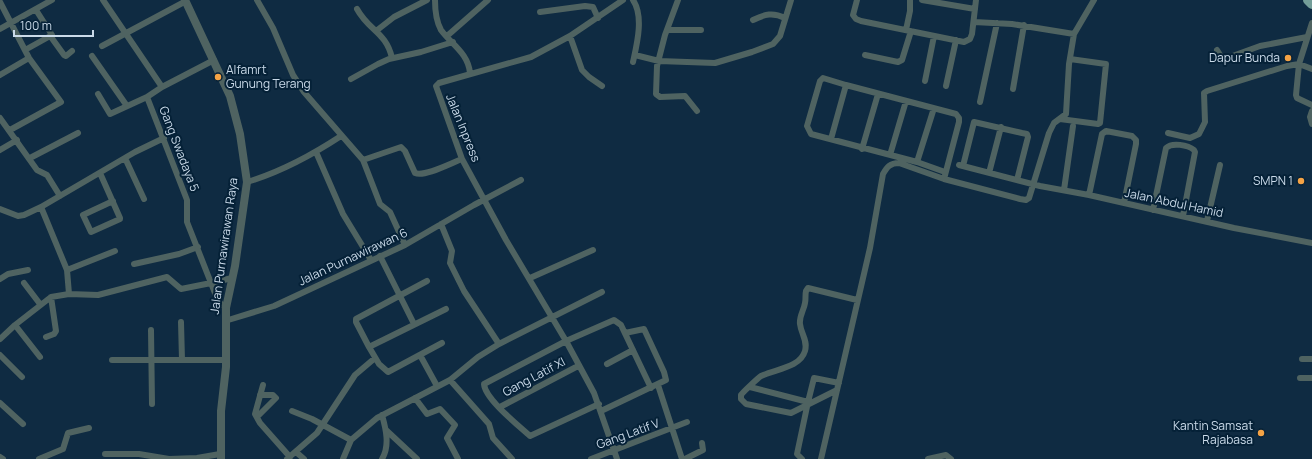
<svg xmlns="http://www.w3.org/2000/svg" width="1312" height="459" viewBox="0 0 1312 459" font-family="Manrope,sans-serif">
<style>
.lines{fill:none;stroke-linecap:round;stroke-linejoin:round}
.minor{stroke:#4f6361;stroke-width:6}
.tertiary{stroke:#4f6361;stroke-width:8}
.primary{stroke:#739d98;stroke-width:10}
.poi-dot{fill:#f5a345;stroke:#052137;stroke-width:1.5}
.labels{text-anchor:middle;stroke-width:4;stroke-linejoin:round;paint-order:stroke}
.poi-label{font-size:12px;fill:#cadae9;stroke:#052137;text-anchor:end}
.street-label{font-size:12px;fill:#cadae9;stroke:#052137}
</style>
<rect width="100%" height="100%" fill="#0f2b42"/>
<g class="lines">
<!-- minor -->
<path class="minor" d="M103,0L162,87
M257,0L273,28L293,75L304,92L363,160L380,204L390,212L405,245
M435,0C435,10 436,21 441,30C452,45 468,53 470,73
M678,0L665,35L657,66L656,94L660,97L685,96L697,111
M857,0L853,15L856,19L861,21L964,42L970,39L972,34L976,0
M922,0L975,9
M0,2L29,58L61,102L10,130
M357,9C369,31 386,32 392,58
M540,12L585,6L593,7L598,18
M753,20C765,14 773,12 785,18
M974,22L1012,24L1074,34L1094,0
M1312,23L1299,64L1296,95L1297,98L1312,105
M0,29L52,0
M667,30H701
M906,30L910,11V0
M376,31L394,17L427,0
M447,36L488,0
M570,36L582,70L589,77L602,86
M51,37L64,55L66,56L72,51
M102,46L186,1
M25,50L52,35L36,10
M1217,50L1222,58H1227L1260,46L1307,37
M635,55L659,61L715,63L752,52L773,44L780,36L791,0
M865,55L898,62L902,60L911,31
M92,56L127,106
M214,60L162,87L147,97L187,200V222L211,283L232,278
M633,62C637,44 644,16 633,0
M0,75L29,58
M351,79L378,64L389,59L421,52L453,42
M925,81L934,36
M846,85L823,78L820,81L807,126L811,134L917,162L945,172
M946,86L956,40
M1013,89L1024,25
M98,94L110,114L147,97
M980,102L997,23
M1312,111L1310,117L1312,124
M0,118L37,170L47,175L60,196
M1060,119L1098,124L1100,123L1106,64L1070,59
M1168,133L1190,138L1199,134L1205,122L1204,93L1207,91L1287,66L1299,64L1312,69
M831,139L846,85L956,114L959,118V122L944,179
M862,149L878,94
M0,150L17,140
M316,152L343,214L371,260
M890,155L906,101
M30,158L78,133
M125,158L144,199
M363,160L401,147L405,151L415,173C425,177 451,163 462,159
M917,162L934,108
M959,165L1040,186L1089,195L1234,228L1312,243
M963,166L974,122L1022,133L1027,134L1028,137L1017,180
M100,173L120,218V219L91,232L83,215L113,201
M989,173L1001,127
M247,182C281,172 312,155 341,136
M1064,190L1073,126
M1089,195L1102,134L1106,131L1132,136L1136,140V144L1124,203
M41,207L67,270L69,294
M0,209L18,216L24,215L41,207L135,152L164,138
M1153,210L1166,148C1172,142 1188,145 1194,150L1195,152L1183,216
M1207,221L1220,165
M441,224L452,251L450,263L464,291L499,344
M380,256L414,324
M134,264L179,254L198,247
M67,270L115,251
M530,278L593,250
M0,279L8,274L28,270
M24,283L40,304
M225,321L274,306L405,245L474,205L521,180
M181,322L182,360
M15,325L40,357
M151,330L152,404
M46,337L54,334L56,331L51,297
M0,339L15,325L51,297L69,294L98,295L167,277L181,289L211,283L218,301L226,308
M442,343L388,372L379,364L369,347L446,309
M369,347L356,322V319L427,281
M0,355L22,377
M420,355L437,386
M1302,359H1312
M112,360H226
M607,364L633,350
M1300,378H1312
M450,380L489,424L493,438L512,459
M263,385L255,414L260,423L290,457
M658,385L682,459
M750,387L808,402L797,454L802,459
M837,390L791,413L746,404L741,399V395C743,392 758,378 761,376C775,369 800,368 805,351C808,340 801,334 800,324C799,316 804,310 805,303C806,299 805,295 806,291L808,288L857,300
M415,398L427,414L440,409L455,425L447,438L458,459
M808,402L814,378L839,383
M0,403L23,424
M599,404L530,436C518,425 485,399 484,384L566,341L614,320L621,325L651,388
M500,407L578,366
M292,411L312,419L351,440
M601,411L666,380L664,372L644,329L625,333
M257,417L276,398L273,395H260
M386,430L417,459
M296,452L304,459
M105,454H139L169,459L197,458L220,454
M0,457L3,459
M39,459L63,449L68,433L89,428
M287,459L317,433L355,375L375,358
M343,459L351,440L377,418L450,380L478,357L499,344L602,292
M382,459C390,446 386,429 382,415
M591,459L687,422
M617,459L594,393L566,341L506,240L462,159L436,86L439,83L531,57L570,36L623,0
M685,459L703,450L702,443
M821,459L870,248L883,174C887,167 890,163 899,163L944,179L1020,199L1026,200L1029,198L1049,133L1054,123L1066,114L1069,64L1074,34
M928,459L946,455L951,459"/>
<!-- tertiary -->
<path class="tertiary" d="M185,0L230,96L240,134L247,182L235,266L226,308V367L221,411V459"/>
<!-- primary -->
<path class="primary" d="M1308,0L1312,4"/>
</g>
<!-- markers -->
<g class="poi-dot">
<circle cx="1288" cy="58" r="4"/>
<circle cx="218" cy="77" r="4"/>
<circle cx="1301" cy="181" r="4"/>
<circle cx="1261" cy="433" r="4"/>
</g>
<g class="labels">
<!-- poi labels -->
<g class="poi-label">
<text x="1280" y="62">Dapur Bunda</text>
<text x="226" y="74" text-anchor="start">Alfamrt<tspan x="226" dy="14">Gunung Terang</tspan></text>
<text x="1293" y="185">SMPN 1</text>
<text x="1253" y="430">Kantin Samsat<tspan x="1253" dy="14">Rajabasa</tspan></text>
</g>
<!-- street labels -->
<g class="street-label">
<text transform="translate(463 128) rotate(68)" y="4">Jalan Inpress</text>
<text transform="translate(179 149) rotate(69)" y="4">Gang Swadaya 5</text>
<text transform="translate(1174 203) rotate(12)" y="4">Jalan Abdul Hamid</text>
<text transform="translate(224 246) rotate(-82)" y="4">Jalan Purnawirawan Raya</text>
<text transform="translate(353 257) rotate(-25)" y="4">Jalan Purnawirawan 6</text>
<text transform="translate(534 377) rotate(-28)" y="4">Gang Latif XI</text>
<text transform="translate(628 434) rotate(-20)" y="4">Gang Latif V</text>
</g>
</g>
<!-- scale -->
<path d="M14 30v6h79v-6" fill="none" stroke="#cadae9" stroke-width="2"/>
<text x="20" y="30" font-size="12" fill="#cadae9" stroke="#052137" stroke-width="3" paint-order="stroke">100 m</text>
</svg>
